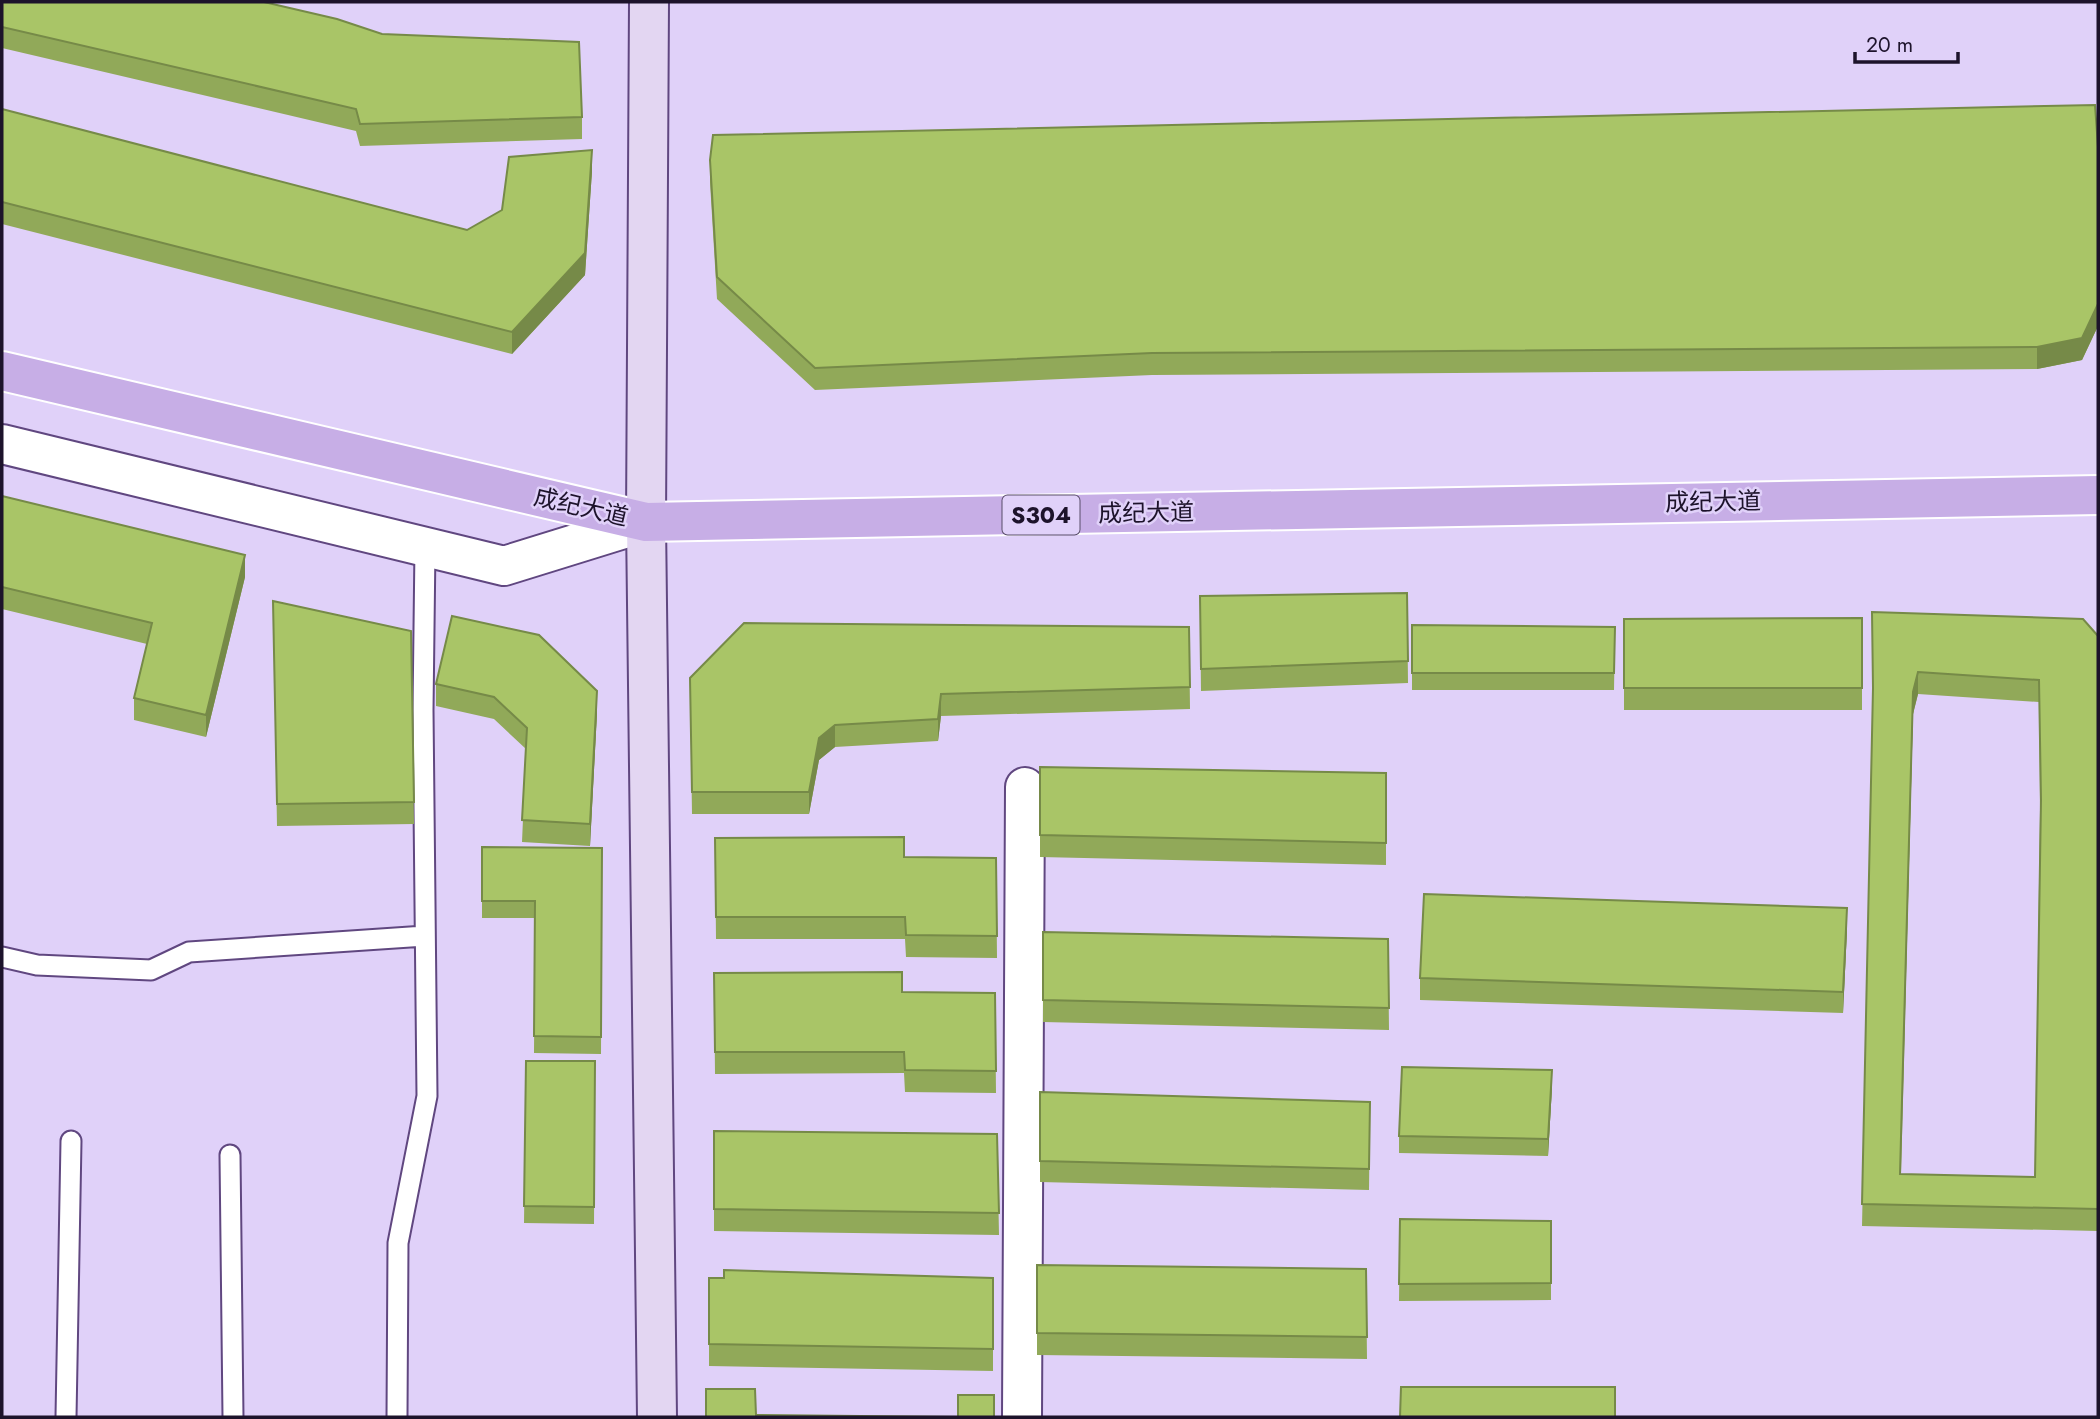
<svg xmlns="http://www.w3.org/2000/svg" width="2100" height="1419" viewBox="0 0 2100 1419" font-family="Jost,'Noto Sans SC',sans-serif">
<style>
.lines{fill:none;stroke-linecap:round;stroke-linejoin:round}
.lane-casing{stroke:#604780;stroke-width:23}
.street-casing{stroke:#604780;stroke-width:42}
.secondary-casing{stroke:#604780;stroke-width:42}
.primary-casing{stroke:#fff;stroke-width:42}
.lane{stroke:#fff;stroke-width:19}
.street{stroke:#fff;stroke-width:38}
.secondary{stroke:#e3d6f2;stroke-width:38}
.primary{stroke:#c7aee6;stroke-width:38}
.wall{fill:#91a959;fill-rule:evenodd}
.shaded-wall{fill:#768a48}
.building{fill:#a9c567;stroke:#768a48;stroke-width:2;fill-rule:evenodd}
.labels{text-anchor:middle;stroke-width:5;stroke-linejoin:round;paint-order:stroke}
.shield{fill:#e0d1f9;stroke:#584c69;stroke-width:2}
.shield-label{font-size:23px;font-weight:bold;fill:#1d132b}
.street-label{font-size:24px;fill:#1d132b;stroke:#e0d1f9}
</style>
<rect width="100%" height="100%" fill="#e0d1f9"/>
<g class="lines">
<!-- lane casing -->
<g class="lane-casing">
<path id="lane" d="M2,957L37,965L151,970L189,952L425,936
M230,1155L233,1417
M66,1417L71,1141
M397,1417L398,1243L427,1096L423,710L425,547"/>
</g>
<!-- street casing -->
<g class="street-casing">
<path id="street" d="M2,444L504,566L646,522
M1022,1417L1025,787"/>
</g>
<!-- secondary casing -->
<g class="secondary-casing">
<path id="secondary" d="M649,2L646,522L657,1417"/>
</g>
<!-- primary casing -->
<g class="primary-casing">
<path id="primary" d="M2,371L646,522L2098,495"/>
</g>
<!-- lane -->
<use href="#lane" class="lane"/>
<!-- street -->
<use href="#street" class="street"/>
<!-- secondary -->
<use href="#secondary" class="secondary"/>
<!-- primary -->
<use href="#primary" class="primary"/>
</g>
<!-- wall -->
<path class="wall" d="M2,2L582,117V139L360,146L356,131L2,48Z
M2,109L467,230L592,171L585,275L512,354L2,224Z
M2098,147V326L2082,360L2037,369L1152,375L815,390L717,299L710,182V160Z
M2,496L245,577L206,737L134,720V698L147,644L2,609Z
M1407,593L1408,683L1201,691L1200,596Z
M273,601L411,631L414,824L277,826Z
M1872,612L2098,636V1231L1862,1226L1873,698ZM1918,694L2039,702L2040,810L2035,1177L1901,1174L1913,714Z
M1862,618V710H1624V619Z
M1412,625L1615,627L1614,690H1412Z
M1189,627L1190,709L941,716L938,741L835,747L819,760L809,814H692L690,678Z
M436,684L597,713L590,846L522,842L526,749L494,719L436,706Z
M1040,767L1386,773V865L1040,857Z
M715,838L904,857L996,858L997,958L906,957L905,939H716Z
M482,847L602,848L601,1054L534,1053L535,918H482Z
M1847,930L1843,1013L1420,1000V978Z
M1043,932L1388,939L1389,1030L1043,1022Z
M714,973L902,992L995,993L996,1093L905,1092L904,1073L715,1074Z
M526,1061H595L594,1224L524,1223Z
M1552,1087L1548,1156L1399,1153V1136Z
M1040,1092L1370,1102L1369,1190L1040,1182Z
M714,1131L997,1134L999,1235L714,1231Z
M1400,1219L1551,1221V1300L1399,1301Z
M1037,1265L1366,1269L1367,1359L1037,1355Z
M709,1278H993V1371L709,1366Z"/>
<!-- shaded-wall -->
<path class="shaded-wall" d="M592,150V171L585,275L512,354V332Z
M2098,304V326L2082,360L2037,369V347Z
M245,555V577L206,737V715Z
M1918,672V694L1913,714L1900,1196L1913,692Z
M597,691V713L590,846V824Z
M941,694V716L938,741V719Z
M835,725V747L819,760L809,814V792L819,738Z
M1847,908V930L1843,1013V992Z
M1552,1070V1087L1548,1156V1139Z"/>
<!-- building -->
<path class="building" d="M2,2H264L337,19L382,34L579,42L582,117L360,124L356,109L2,27Z
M2095,105L2098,147V304L2082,338L2037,347L1152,353L815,368L717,277L710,160L713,135Z
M2,109L467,230L502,210L509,157L592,150L585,253L512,332L2,202Z
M2,496L245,555L206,715L134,698L152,623L2,587Z
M1407,593L1408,661L1201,669L1200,596Z
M273,601L411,631L414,802L277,804Z
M1872,612L2083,619L2098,636V1209L1862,1204L1873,688ZM1918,672L2039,680L2041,800L2035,1177L1900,1174L1913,692Z
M452,616L539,635L597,691L590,824L522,820L527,728L494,697L436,684Z
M1862,618V688H1624V619Z
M744,623L1189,627L1190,687L941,694L938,719L835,725L819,738L809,792H692L690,678Z
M1412,625L1615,627L1614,673H1412Z
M1040,767L1386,773V843L1040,835Z
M904,837V857L996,858L997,936L906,935L905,917H716L715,838Z
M482,847L602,848L601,1037L534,1036L535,901H482Z
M1424,894L1847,908L1843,992L1420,978Z
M1043,932L1388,939L1389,1008L1043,1000Z
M902,972V992L995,993L996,1071L905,1070L904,1052H715L714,973Z
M526,1061H595L594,1207L524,1206Z
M1402,1067L1552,1070L1548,1139L1399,1136Z
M1040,1092L1370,1102L1369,1169L1040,1161Z
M714,1131L997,1134L999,1213L714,1209Z
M1400,1219L1551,1221V1283L1399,1284Z
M1037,1265L1366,1269L1367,1337L1037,1333Z
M724,1270L993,1278V1349L709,1344V1278H724Z
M1401,1387H1615V1417H1400Z
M706,1389H755L756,1415L958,1417V1395H994V1417H706Z"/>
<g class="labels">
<!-- shield labels -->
<rect class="shield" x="1002.5" y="495.5" width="77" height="39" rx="5"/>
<g class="shield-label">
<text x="1041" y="523">S304</text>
</g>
<!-- street labels -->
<g class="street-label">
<text transform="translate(1713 502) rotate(-1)" y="8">成纪大道</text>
<text transform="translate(581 507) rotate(13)" y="8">成纪大道</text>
<text transform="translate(1146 513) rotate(-1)" y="8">成纪大道</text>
</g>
</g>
<!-- border -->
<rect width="2100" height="1419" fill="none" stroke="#1d132b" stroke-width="7"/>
<!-- scale -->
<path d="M1855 52v10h103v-10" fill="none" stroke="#1d132b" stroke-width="3.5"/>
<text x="1866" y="52" font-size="21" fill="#1d132b" stroke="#e0d1f9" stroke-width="5" paint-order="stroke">20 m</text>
</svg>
